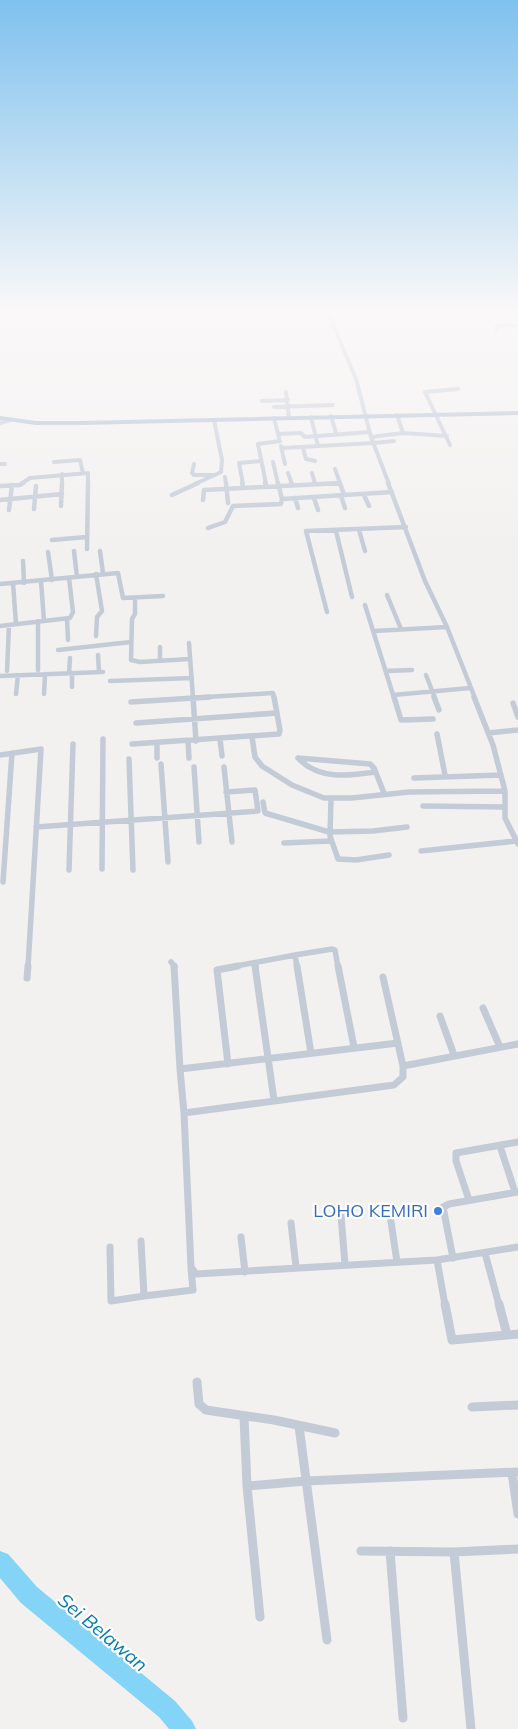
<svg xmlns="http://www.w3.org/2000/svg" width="518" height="1729" viewBox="0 0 518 1729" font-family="Mulish,sans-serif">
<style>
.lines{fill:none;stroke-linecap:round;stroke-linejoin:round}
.river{fill:#83d4f6;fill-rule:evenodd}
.street-far4{stroke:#c3cbd7;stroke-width:4}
.street-far3{stroke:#c3cbd7;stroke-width:4.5}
.street-far2{stroke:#c3cbd7;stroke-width:5.5}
.street-far1{stroke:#c3cbd7;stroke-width:7}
.street{stroke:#c3cbd7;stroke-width:9}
.primary{fill:#adbcd2;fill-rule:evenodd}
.shop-dot{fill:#3f7fe0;stroke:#fff;stroke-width:2}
.labels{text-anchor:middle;stroke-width:4.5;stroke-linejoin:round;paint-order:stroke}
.near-shop-label{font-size:18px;fill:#366cbe;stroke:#fff;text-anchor:end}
.near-water-label{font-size:19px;font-style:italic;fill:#017cb1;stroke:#fff}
</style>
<rect width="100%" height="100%" fill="#f3f0f0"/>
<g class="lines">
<!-- river -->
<path class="river" d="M0,1551L8,1554L37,1587L175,1701L192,1721L196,1729H169L159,1717L21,1603L0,1578Z"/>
<!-- street-far4 -->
<path class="street-far4" d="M328,313L356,379L371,437L389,484
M497,330V325H518
M286,392L289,418
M262,401L288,400
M274,407L333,405
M397,415L403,433
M331,416L336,433
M311,417L318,446
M274,418L279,438
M0,423L11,420
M278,434L301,433L305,437L370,432
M371,437L403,433L447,436
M374,443L394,441
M450,445L425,392L458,389
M281,446L285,464
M282,448L374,443
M303,448L306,459L315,461
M54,462L80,460L83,473
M273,462L278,484
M0,464H5
M194,464L192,473L194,475H215
M335,469L340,483
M288,473L292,484
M312,473L315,484
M225,477L226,484
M21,484L30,478L88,473V484
M62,484V474
M195,484L221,472L222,460L214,420
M243,484L239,463L261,461
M266,484L258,444L280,441
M319,484H340"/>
<!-- street-far3 -->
<path class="street-far3" d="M226,483L228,503
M242,483L243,487
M265,483L266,486
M278,483L282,499
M291,483L292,485
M388,483L425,581L447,627L475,698
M0,486L20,485L23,483
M172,495L198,483
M364,495L369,506
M341,496L345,508
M295,498L298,508
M314,498L318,510
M0,500L62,494
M203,500L204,490L340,483L344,495L392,492
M61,506L62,483
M34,509L36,486
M9,510L12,485
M208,528L225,522L233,506L281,504L282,499L344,495
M359,530L365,551
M336,531L352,597
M52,540L86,537
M87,549L88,483
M74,551L77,577
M100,551L103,573
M48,552L52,580
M23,561L24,583
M96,574L102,611L97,617L96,636
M41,581L44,621
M13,583L16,624
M0,584L118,573L123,598L163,596
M387,595L401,629
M135,599V614L132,619L131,660L140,662L190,659
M365,605L394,698
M327,612L306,531L406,527
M67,619L68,640
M38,621V670
M0,626L70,618L73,612L69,578
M374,631L447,627
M189,643L193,698
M160,647V660
M58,650L131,642
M98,655L99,672
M7,671L9,625
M386,671L412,670
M69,673L70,658
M72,673V687
M426,675L435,698
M0,676L103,672
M110,681L192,678
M16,694L18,675
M44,694L45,674
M393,695L470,688
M190,698L273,693L274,698"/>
<!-- street-far2 -->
<path class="street-far2" d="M193,697L196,741
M394,697L401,720L433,719
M434,697L439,710
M474,697L493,745L505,791V818L518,844
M131,702L210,697
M513,703L518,717
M136,723L277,713
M488,733L518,730
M437,734L445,775
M252,737L255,757L262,766L292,785L324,798H352L409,792L505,791
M220,739L222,756
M188,741L189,758
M157,743V758
M132,744L279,734L280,730L274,697
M0,755L41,749L28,967
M298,758L370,764L374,768L384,793
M298,758C318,780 349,776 375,772
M129,759L133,870
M161,764L168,862
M194,767L199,842
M224,767L232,842
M414,778L501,775
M331,799L330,836L338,859L356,860L389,855
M263,802L265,813L329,832L373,831L407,827
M423,806L504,807
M36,827L258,811L255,790L226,792
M284,843L330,841
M421,851L516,841
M102,869L103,739
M69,870L73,744
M3,882L12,753
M295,955L332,949L335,950L338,967
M171,962L175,967
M255,963L256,967
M231,967L295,955L297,967"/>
<!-- street-far1 -->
<path class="street-far1" d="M174,966L180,1069
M255,966L274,1100
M297,966L311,1053
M338,966L354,1047
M383,977L403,1066L518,1044
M27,978L28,966
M483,1008L500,1047
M440,1016L454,1055
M398,1043L180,1069L184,1113L394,1085L403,1077V1066
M228,1064L217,970L238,966
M184,1113L191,1267L196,1274L437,1260L445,1305
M500,1146L515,1192
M469,1200L456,1161V1153L518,1142
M341,1215L345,1265
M390,1215L397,1262
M291,1223L296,1267
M241,1237L245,1272
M110,1247L111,1301L144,1296L141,1241
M485,1253L499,1305
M453,1258L443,1207L449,1204L518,1192
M437,1260L518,1247
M144,1296L193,1290L191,1269"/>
<!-- street -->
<path class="street" d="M445,1304L452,1340L518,1334
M499,1304L507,1335
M197,1382L199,1404L206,1410L274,1420L335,1433
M472,1407L518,1405
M244,1417L247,1486L260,1617
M299,1426L327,1640
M512,1473L518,1514
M247,1486L306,1481L518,1472
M361,1551L454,1552L518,1549
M390,1551L403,1718
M454,1552L471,1729"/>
<!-- primary -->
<path class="primary" d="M518,411V415L82,425H36L0,420V416L36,421H82Z"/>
</g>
<!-- sky -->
<linearGradient id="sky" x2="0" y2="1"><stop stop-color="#7fc1ee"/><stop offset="0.56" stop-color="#faf8f8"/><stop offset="1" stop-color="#faf8f8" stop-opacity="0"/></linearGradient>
<rect width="518" height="555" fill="url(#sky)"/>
<!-- markers -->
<circle class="shop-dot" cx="438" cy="1211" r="5"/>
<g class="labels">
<!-- near-shop labels -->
<g class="near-shop-label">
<text x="428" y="1217">LOHO KEMIRI</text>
</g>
<!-- near-water labels -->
<g class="near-water-label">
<text transform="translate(103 1632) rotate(40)" y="7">Sei Belawan</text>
</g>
</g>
</svg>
